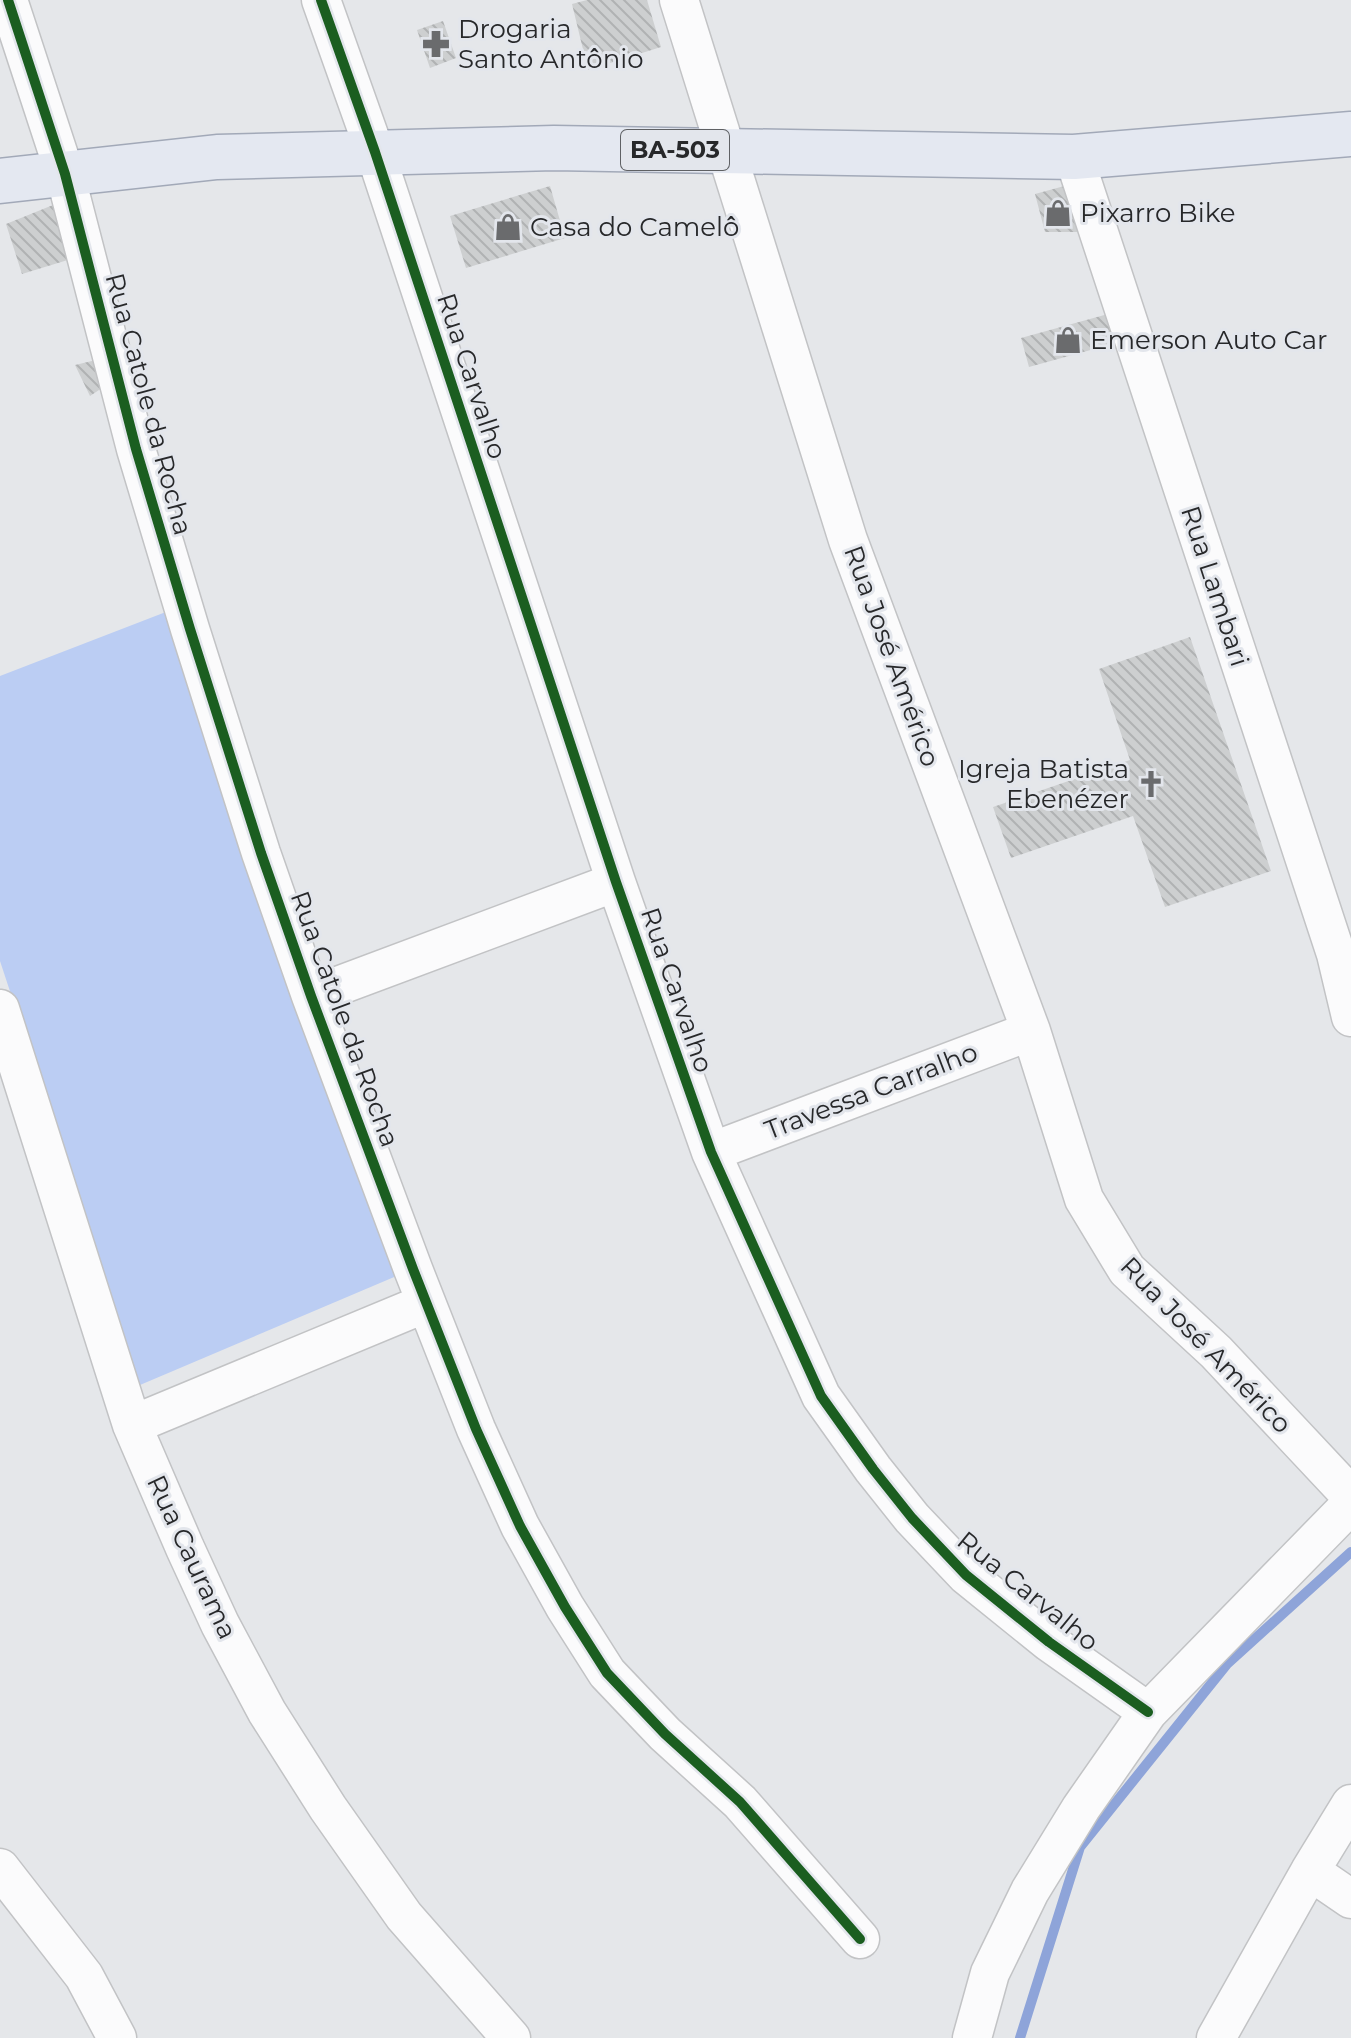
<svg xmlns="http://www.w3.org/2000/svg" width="1351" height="2038" viewBox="0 0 1351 2038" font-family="Montserrat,sans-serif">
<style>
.garden{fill:#bbcdf3}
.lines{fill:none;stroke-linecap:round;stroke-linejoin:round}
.stream{stroke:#8ea4d9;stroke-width:10}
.building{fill:url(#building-back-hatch)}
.street-casing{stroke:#c2c3c5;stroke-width:41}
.primary-casing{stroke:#a2a9b8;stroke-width:47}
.street{stroke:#fbfbfc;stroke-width:38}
.primary{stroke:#e4e8f1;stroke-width:44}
.cycleway-casing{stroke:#e3e6ec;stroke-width:15}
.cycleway{stroke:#1b5e20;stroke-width:10}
.labels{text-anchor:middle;stroke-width:6;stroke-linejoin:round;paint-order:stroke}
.shield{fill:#e3e6ec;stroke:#5f6164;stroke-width:2}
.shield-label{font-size:24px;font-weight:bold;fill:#27282a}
.poi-label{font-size:26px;fill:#27282a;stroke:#e3e6ec;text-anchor:start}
.street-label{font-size:26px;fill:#27282a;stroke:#e3e6ec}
</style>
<defs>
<pattern id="building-back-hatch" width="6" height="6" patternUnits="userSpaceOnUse" patternTransform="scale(2)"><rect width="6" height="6" fill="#cdcfd0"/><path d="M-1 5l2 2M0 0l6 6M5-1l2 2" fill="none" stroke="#b0b2b3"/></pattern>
</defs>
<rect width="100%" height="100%" fill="#e5e7ea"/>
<!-- garden -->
<path class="garden" d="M171,610L413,1269L140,1385L0,961V676Z"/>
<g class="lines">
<!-- stream -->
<path class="stream" d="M1020,2038L1080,1847L1227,1664L1351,1552"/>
</g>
<!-- building -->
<path class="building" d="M587,0H647L661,47L588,70L572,4Z
M443,21L456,58L430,68L417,30Z
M1068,185L1081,232H1045L1035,194Z
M550,186L565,238L466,268L450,216Z
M53,205L71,259L22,274L6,224Z
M1108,314L1116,343L1029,367L1021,338Z
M96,360L105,386L90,396L75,365Z
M1190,637L1271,871L1165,907L1133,816L1011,858L993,807L1130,760L1099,669Z"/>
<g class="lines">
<!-- street casing -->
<g class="street-casing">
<path id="street" d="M8,0L65,174L136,449L190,629L261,853L311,996L413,1269L476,1429L520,1526L565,1607L607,1673L665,1734L740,1802L860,1939
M321,0L375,152L616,882L711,1152L821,1396L873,1469L912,1518L966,1575L1049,1642L1148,1712
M679,0L848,540L1031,1031L1084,1199L1127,1270L1216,1352L1351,1496
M1074,157L1336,954L1351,1017
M311,996L616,882
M0,1009L132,1425L185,1548L220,1624L267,1712L328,1808L404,1916L511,2038
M711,1152L1031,1031
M132,1425L426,1303
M0,1868L84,1976L117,2038
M1310,1871L1351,1899
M972,2038L990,1973L1030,1891L1081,1808L1148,1712L1351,1504
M1216,2038L1310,1871L1351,1804"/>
</g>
<!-- primary casing -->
<g class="primary-casing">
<path id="primary" d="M0,181L217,157L554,148L1074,157L1351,134"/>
</g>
<!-- street -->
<use href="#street" class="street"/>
<!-- primary -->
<use href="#primary" class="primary"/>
<!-- cycleway casing -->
<g class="cycleway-casing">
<path id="cycleway" d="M8,0L65,174L136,449L190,629L261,853L311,996L413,1269L476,1429L520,1526L565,1607L607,1673L665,1734L740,1802L860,1939
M321,0L375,152L616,882L711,1152L821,1396L873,1469L912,1518L966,1575L1049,1642L1148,1712"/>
</g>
<!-- cycleway -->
<use href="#cycleway" class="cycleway"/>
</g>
<!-- icons -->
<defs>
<g id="pharmacy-bare" transform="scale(2.16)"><path d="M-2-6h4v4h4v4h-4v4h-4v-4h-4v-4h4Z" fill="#6a6b6d" stroke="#e3e6ec" stroke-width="2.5" paint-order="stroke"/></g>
<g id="shop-bare" transform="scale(2.16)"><path d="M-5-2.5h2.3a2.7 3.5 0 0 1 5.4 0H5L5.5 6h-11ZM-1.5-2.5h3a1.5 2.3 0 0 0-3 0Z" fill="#6a6b6d" stroke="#e3e6ec" stroke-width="2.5" paint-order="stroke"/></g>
<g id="church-bare" transform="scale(2.16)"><path d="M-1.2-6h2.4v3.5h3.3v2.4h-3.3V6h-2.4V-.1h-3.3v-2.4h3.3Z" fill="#6a6b6d" stroke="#e3e6ec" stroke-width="2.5" paint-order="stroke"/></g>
</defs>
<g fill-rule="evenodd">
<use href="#pharmacy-bare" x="436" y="44"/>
<use href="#shop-bare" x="1058" y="213"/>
<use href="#shop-bare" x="508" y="227"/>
<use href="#shop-bare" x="1068" y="340"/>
<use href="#church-bare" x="1151" y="784"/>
</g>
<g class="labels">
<!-- shield labels -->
<rect class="shield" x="621" y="130" width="108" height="40" rx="6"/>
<g class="shield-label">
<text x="675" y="158">BA-503</text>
</g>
<!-- poi labels -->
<g class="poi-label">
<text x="458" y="38">Drogaria<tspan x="458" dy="30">Santo Antônio</tspan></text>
<text x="1080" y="222">Pixarro Bike</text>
<text x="530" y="236">Casa do Camelô</text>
<text x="1090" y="349">Emerson Auto Car</text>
<text x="1129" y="778" text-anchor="end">Igreja Batista<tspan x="1129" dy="30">Ebenézer</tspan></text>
</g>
<!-- street labels -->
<g class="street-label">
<text transform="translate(472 376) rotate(72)" y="9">Rua Carvalho</text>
<text transform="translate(149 404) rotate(75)" y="9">Rua Catole da Rocha</text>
<text transform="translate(1215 586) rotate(72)" y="9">Rua Lambari</text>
<text transform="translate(892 656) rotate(70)" y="9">Rua José Américo</text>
<text transform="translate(677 990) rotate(71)" y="9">Rua Carvalho</text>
<text transform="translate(345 1019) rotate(70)" y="9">Rua Catole da Rocha</text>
<text transform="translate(871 1091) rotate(-21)" y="9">Travessa Carralho</text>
<text transform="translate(1206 1345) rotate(46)" y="9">Rua José Américo</text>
<text transform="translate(192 1557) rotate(65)" y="9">Rua Caurama</text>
<text transform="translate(1028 1591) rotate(39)" y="9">Rua Carvalho</text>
</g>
</g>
</svg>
